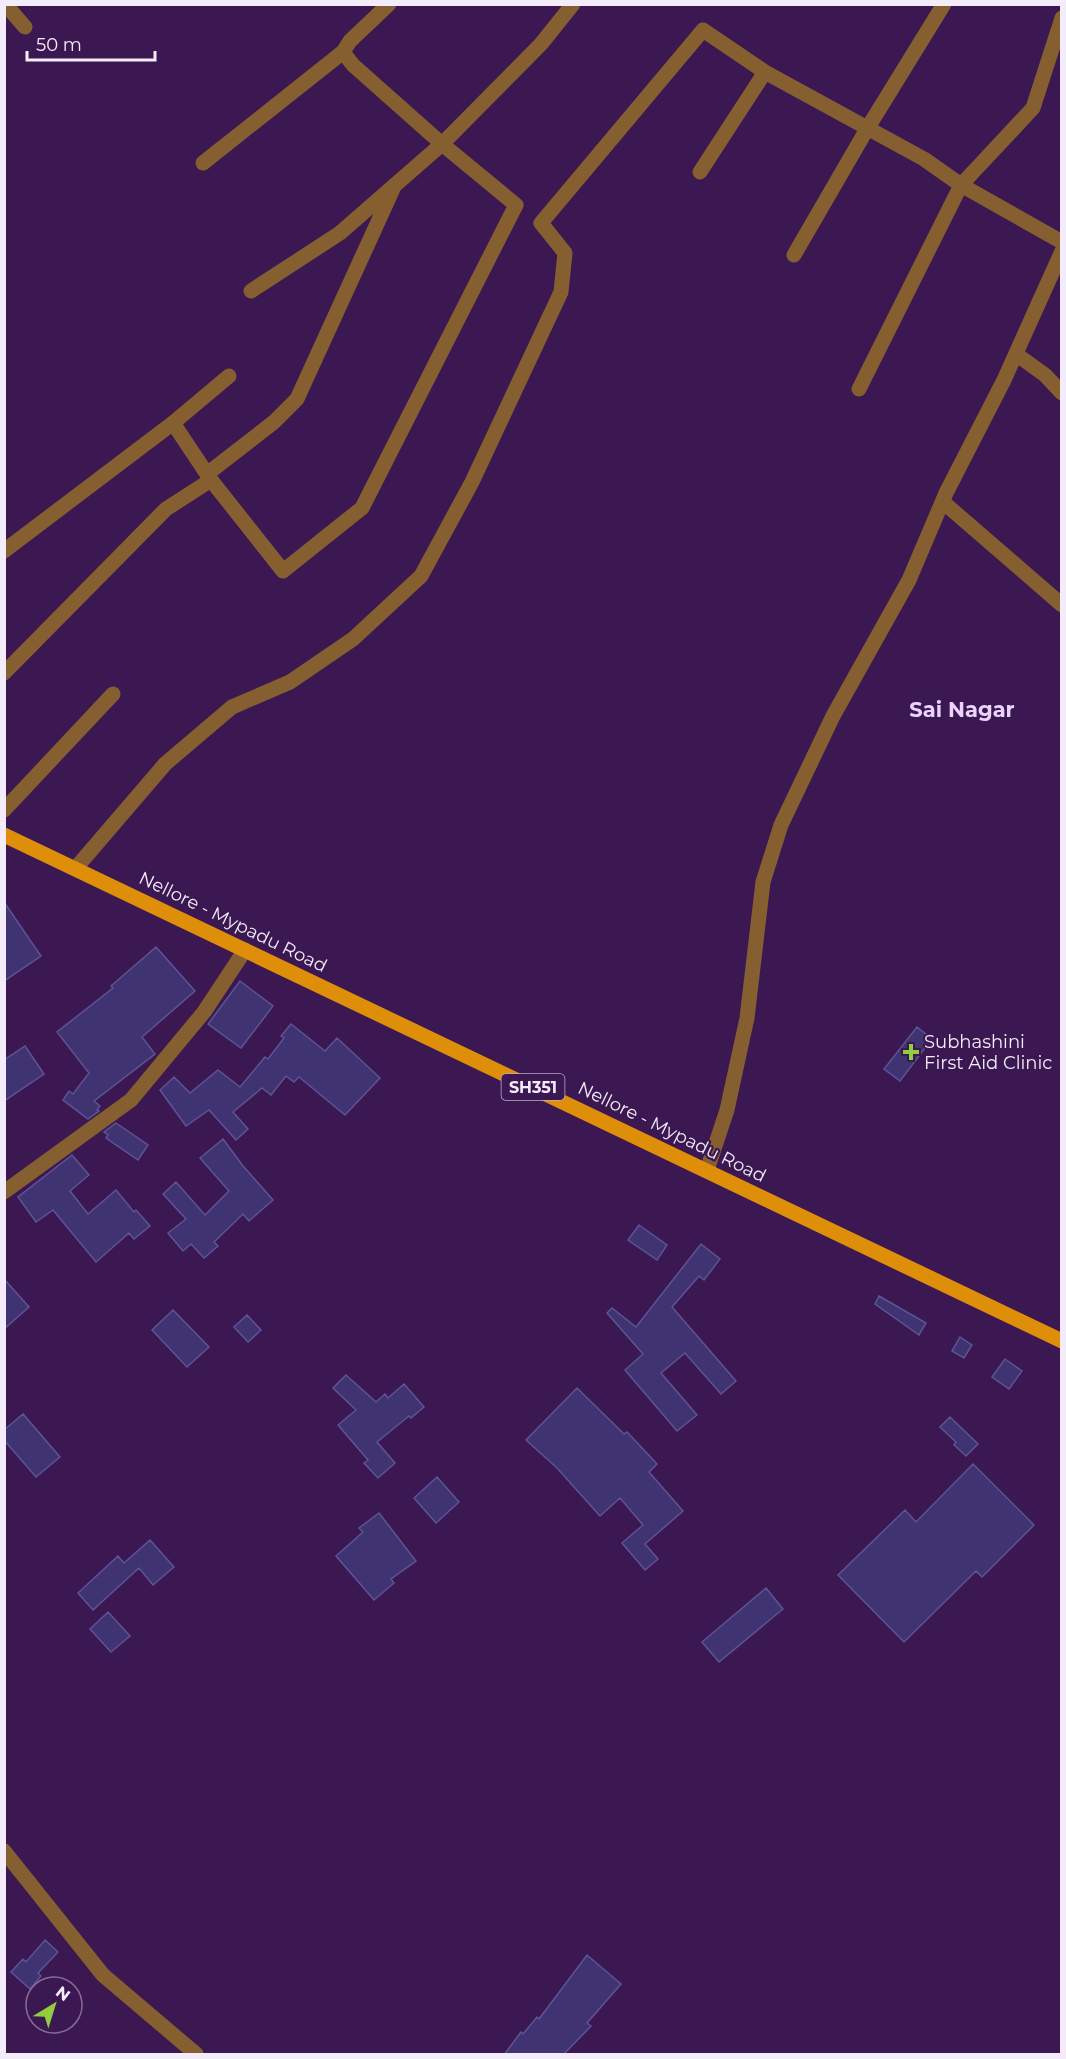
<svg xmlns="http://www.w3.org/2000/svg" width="1066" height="2059" viewBox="0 0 1066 2059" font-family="Montserrat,sans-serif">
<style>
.building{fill:#3f3371;stroke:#5e5495;stroke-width:1.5}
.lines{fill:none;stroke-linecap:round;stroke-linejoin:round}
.minor{stroke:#865f30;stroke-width:15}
.major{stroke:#df8e0a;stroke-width:15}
.poi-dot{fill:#92cd3e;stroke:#3b1851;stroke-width:2}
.labels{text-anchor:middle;stroke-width:4.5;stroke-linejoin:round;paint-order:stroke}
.shield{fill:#3b1851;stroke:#bcacc7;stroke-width:1.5}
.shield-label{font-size:16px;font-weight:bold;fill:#f4ecfa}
.street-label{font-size:18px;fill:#f4ecfa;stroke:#3b1851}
.poi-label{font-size:18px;fill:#f4ecfa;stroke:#3b1851;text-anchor:start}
.quarter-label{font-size:21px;font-weight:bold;fill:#ead4fe;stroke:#3b1851}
</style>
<rect width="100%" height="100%" fill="#3b1851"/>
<!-- building -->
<path class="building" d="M4,902L41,956L4,981Z
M156,947L195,991L142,1037L155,1054L94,1101L100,1106L97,1110L99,1111L88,1119L63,1100L69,1091L73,1094L89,1073L57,1032L113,988L111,986Z
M240,981L273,1006L241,1048L208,1024Z
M291,1024L325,1051L337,1038L380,1078L345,1115L299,1077L294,1082L286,1076L271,1095L262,1088L233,1112L248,1129L236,1140L209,1110L186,1126L160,1090L174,1077L190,1093L218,1070L240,1087L265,1057L268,1059L284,1038L281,1036Z
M917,1027L932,1039L900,1081L884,1069Z
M25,1046L44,1074L4,1101V1060Z
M116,1123L148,1145L138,1160L106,1138L108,1135L104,1132Z
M223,1139L243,1166L273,1200L249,1221L243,1214L214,1242L218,1246L204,1258L191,1244L183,1251L168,1233L186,1219L163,1194L176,1182L205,1215L229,1191L200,1158Z
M72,1155L89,1175L70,1191L88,1214L116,1190L134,1212L136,1210L150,1226L134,1239L129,1233L96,1262L53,1210L36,1222L18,1197Z
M639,1225L667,1245L657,1260L628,1240Z
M701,1244L720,1259L704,1280L699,1276L672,1307L736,1381L721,1394L685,1353L661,1373L697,1415L677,1431L625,1370L643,1354L607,1313L612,1308L636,1327Z
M4,1279L29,1307L4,1329Z
M879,1296L926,1323L919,1335L875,1304Z
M173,1310L209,1347L187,1367L152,1330Z
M247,1315L261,1330L248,1342L234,1327Z
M960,1337L972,1345L964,1358L952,1351Z
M1005,1359L1022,1371L1009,1389L992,1377Z
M346,1375L376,1402L385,1394L388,1398L404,1384L424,1407L411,1418L409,1416L377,1442L395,1463L378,1478L364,1463L368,1460L338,1425L356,1410L333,1388Z
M577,1388L624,1434L627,1432L657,1464L649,1472L683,1511L645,1544L658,1559L645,1570L622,1543L643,1525L620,1498L600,1516L557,1468L526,1440Z
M23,1414L60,1457L36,1477L4,1440V1430Z
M950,1417L978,1444L966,1456L954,1445L956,1442L940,1427Z
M973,1464L1034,1525L982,1577L976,1571L904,1642L838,1575L905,1510L916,1522Z
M437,1477L459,1502L436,1523L414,1498Z
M379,1513L416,1561L391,1579L394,1583L374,1600L336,1556L363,1532L359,1528Z
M150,1540L174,1567L153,1585L139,1568L93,1610L78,1593L118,1556L124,1563Z
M766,1588L783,1609L719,1662L702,1642Z
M108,1612L130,1636L111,1652L90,1629Z
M45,1940L58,1952L38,1973L41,1976L30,1989L11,1972L23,1959L26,1962Z
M587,1955L621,1984L587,2023L591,2026L563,2055H504L521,2032L523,2034L537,2017L539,2019Z"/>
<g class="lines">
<!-- minor -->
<path class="minor" d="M5,4L25,27
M203,163L343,52L350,41L389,4
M700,172L765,72
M794,255L867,129L944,4
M251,291L340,233L442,144L541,44L573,4
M1016,354L1045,375L1062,393
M859,389L961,185L1033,108L1062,18
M173,423L211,480L283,571L362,508L516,205L442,144L353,65L343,52
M207,474L274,422L297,399L393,189
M943,502L1062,605
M4,551L173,423L229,376
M4,673L166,509L211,480
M4,810L113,694
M75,869L165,764L232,707L290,682L353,639L421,576L472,482L561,292L565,253L541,223L703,30L765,72L924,159L961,185L1062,242
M707,1170L727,1110L747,1018L763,882L781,825L833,716L909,580L946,493L1004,380L1062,251
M4,1192L131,1100L204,1012L245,950
M4,1851L103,1975L196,2054"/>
<!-- major -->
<path class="major" d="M4,835L1062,1341"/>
</g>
<!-- markers -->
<path class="poi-dot" d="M908 1043h6v6h6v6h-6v6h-6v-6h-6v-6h6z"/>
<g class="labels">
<!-- shield labels -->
<rect class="shield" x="501.5" y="1074" width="63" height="26" rx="4.5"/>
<g class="shield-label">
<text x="533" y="1093">SH351</text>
</g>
<!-- street labels -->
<g class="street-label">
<text transform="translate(233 922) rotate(26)" y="6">Nellore - Mypadu Road</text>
<text transform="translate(672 1132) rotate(26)" y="6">Nellore - Mypadu Road</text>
</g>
<!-- poi labels -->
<g class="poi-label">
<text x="924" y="1048">Subhashini<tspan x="924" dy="21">First Aid Clinic</tspan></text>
</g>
<!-- quarter labels -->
<g class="quarter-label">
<text x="962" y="717">Sai Nagar</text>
</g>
</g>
<!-- border -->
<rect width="1066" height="2059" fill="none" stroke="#f4ecfa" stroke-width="12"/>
<!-- north arrow -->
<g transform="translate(54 2005) rotate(38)"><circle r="28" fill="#3b1851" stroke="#856d95" stroke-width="1.5"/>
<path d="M0-4.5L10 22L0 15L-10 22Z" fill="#92cd3e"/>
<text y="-9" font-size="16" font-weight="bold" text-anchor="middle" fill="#f4ecfa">N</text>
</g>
<!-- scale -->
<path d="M27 51v9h128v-9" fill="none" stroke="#f4ecfa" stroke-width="3"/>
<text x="36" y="51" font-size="18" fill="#f4ecfa" stroke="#3b1851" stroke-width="4.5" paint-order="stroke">50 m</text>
</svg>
